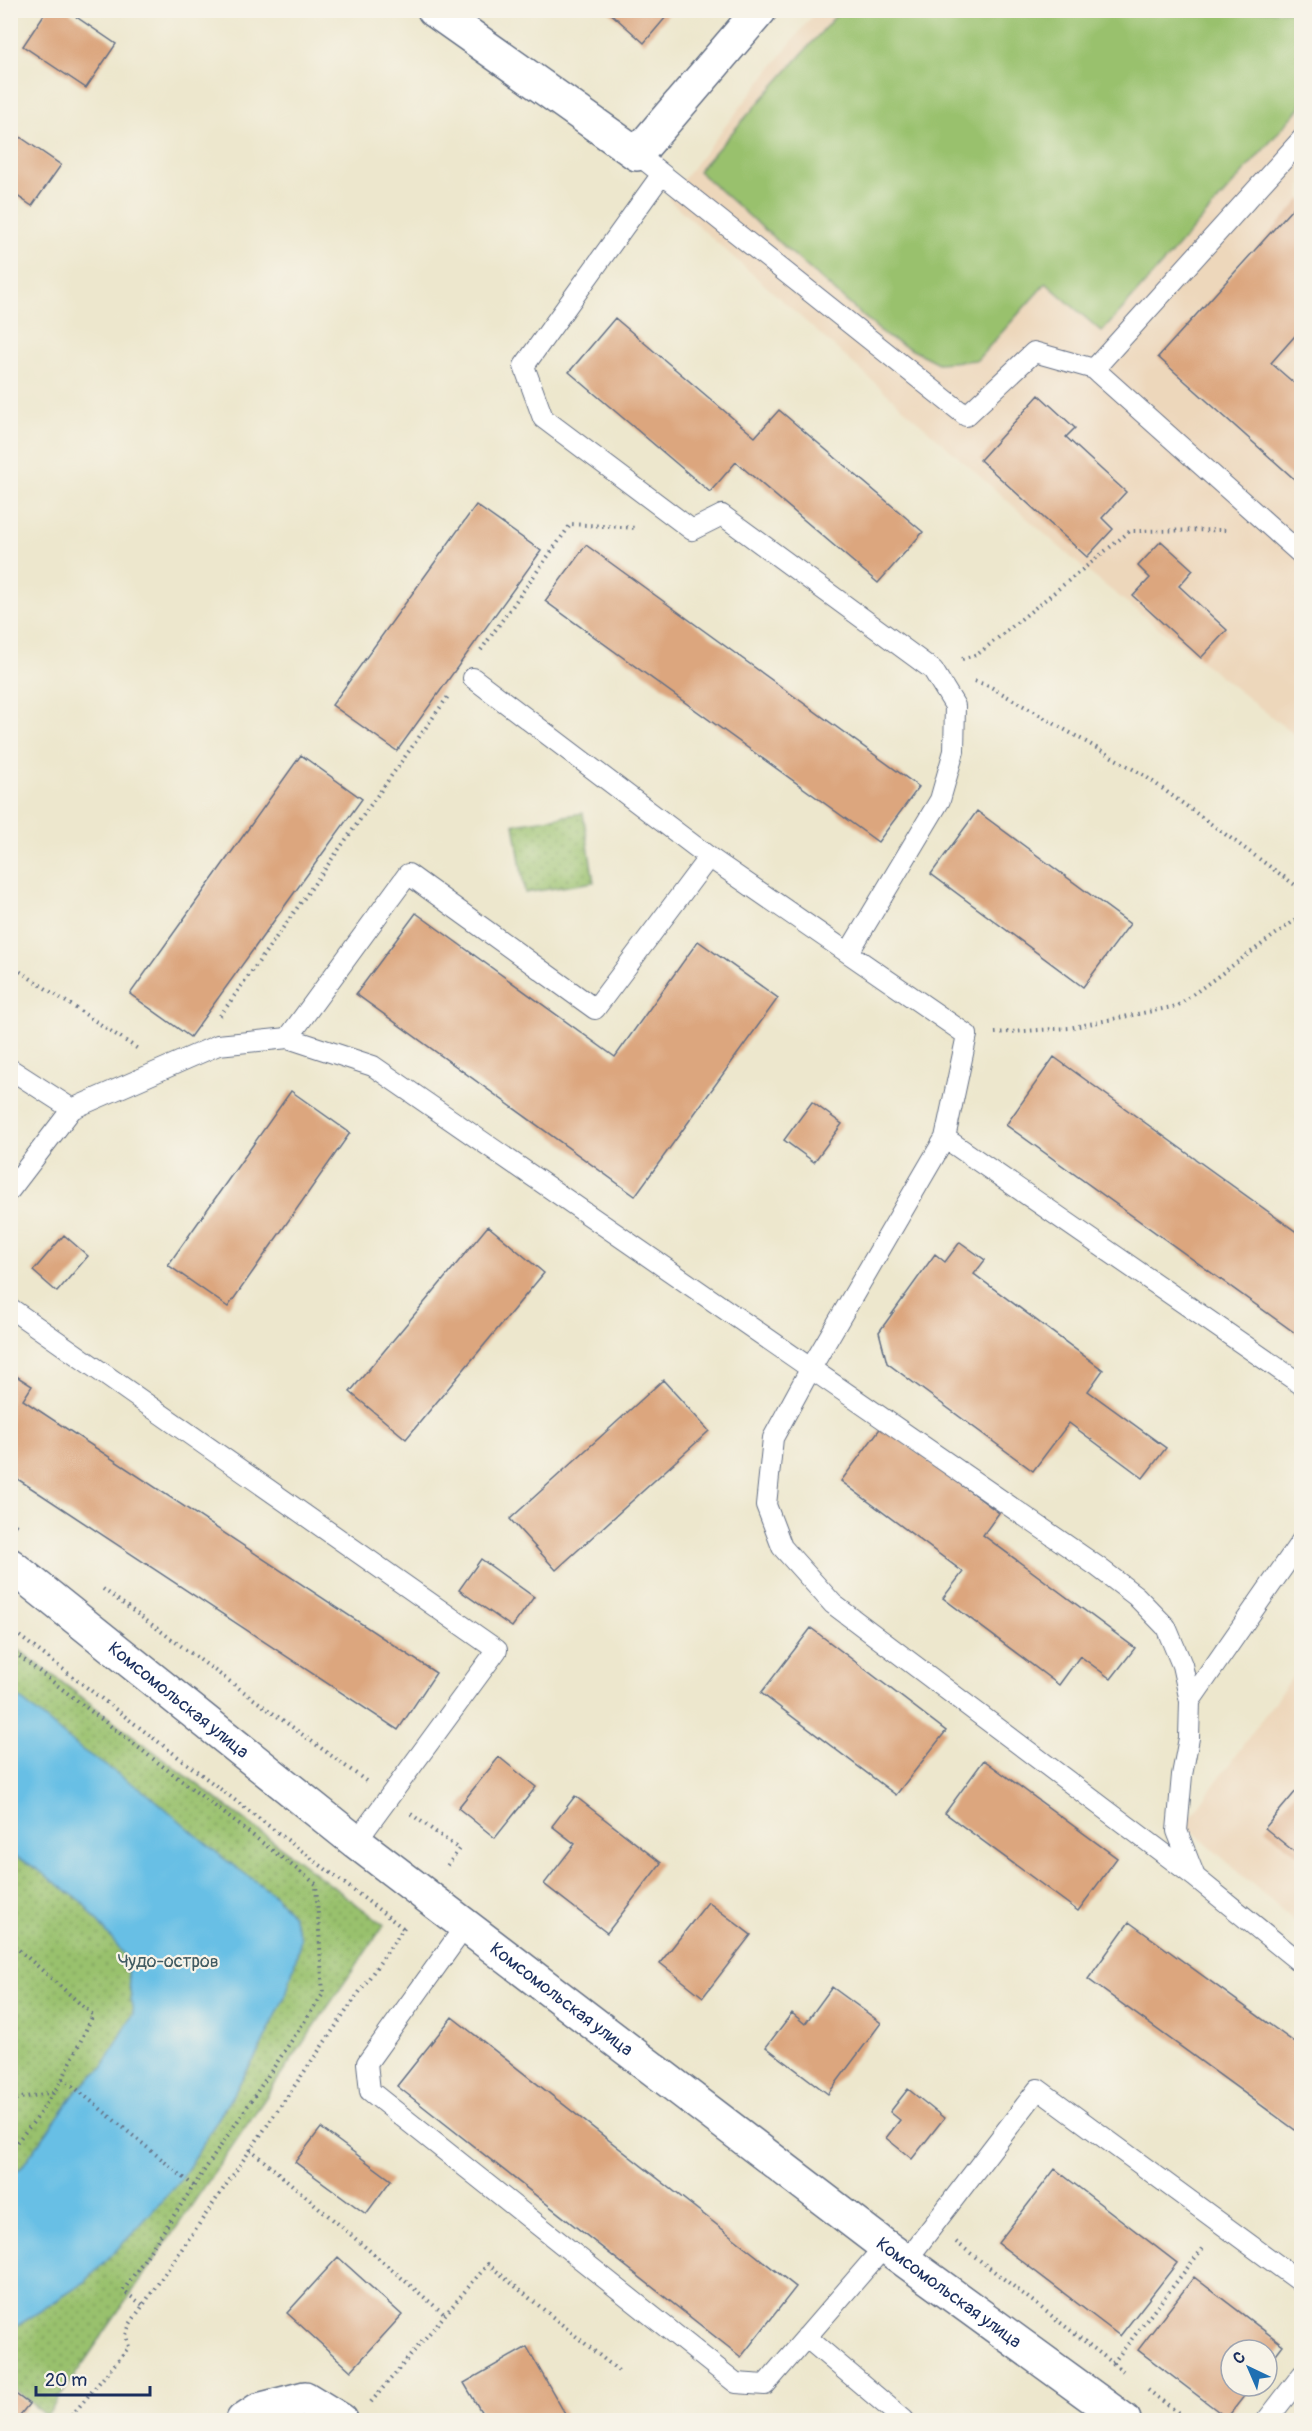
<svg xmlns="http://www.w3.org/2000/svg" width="1312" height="2431" viewBox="0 0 1312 2431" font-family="Pangolin,sans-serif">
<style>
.built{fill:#edd7bb}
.grass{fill:url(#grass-dots);stroke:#5a7866;stroke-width:1.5}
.pitch{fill:#99c16d;stroke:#5a7866;stroke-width:1.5}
.water{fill:#68bfe5;stroke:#4277a2;stroke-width:1.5}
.building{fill:#dca67e}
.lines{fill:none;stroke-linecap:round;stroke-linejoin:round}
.lane-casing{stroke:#646f85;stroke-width:22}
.street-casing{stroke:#646f85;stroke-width:36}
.path{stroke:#646f85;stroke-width:4;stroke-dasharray:1.5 4.5;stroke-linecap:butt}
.lane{stroke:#fff;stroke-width:20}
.street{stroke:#fff;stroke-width:33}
.labels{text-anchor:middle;stroke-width:4.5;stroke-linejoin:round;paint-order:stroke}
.street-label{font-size:18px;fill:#1b2f5e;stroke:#f7f3e8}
.park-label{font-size:18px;fill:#415b62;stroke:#f7f3e8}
</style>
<defs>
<pattern id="grass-dots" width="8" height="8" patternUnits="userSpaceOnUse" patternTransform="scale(1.5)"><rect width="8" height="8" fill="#99c16d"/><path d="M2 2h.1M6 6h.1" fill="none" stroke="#7c9d5d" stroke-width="1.8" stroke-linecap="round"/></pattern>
</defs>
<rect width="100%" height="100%" fill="#f7f3e8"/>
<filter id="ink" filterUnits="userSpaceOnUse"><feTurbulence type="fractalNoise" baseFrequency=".0167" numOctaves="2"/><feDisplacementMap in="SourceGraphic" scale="12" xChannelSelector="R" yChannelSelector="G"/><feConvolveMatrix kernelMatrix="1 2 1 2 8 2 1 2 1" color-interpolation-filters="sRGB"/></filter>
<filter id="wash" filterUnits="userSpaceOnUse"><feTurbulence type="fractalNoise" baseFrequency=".008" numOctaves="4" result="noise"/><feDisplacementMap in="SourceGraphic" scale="24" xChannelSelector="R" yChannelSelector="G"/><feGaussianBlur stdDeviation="1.35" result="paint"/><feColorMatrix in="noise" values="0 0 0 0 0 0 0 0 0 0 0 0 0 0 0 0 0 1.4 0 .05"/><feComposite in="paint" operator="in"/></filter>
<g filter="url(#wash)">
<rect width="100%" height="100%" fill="#ede7cd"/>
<!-- built -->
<path class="built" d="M816,11H1301V740L1083,568L668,199Z
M1301,1665V1927L1185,1825Z"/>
<!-- grass -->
<path class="grass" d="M583,813L594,882L525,893L514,824Z
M10,1643L384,1925L47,2416L10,2386Z"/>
<!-- pitch -->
<path class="pitch" d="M840,11H1301V107L1102,332L1046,283L977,360L938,363L887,337L698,171Z"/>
<!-- water -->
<path class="water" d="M11,1691L82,1750L152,1797L223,1858L273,1894L293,1916L301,1939L287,1992L259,2051L183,2177L132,2234L85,2282L11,2330V2176L21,2168L78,2089L103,2067L133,2014L126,1957L82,1902L34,1867L11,1854Z"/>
<g id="blocks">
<!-- building -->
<path class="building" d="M47,10H66L116,44L86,88L23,46Z
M607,10H672L644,43Z
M10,130L61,165L32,206L10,191Z
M1302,198V328L1271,363L1302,390V486L1158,357Z
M615,318L755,437L779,410L923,532L878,583L736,462L710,492L569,372Z
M1039,395L1075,428L1066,437L1126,492L1102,518L1113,529L1087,557L980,460Z
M476,505L541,551L397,751L332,705Z
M1161,541L1193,570L1179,586L1227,630L1201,658L1133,596L1150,578L1138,566Z
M586,545L919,787L878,842L545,601Z
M301,755L362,799L190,1037L130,994Z
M977,811L1130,924L1083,987L931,874Z
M416,913L615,1057L698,941L778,998L635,1196L356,994Z
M1054,1057L1302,1236V1338L1006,1125Z
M291,1091L350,1133L228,1307L168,1265Z
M812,1102L842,1124L814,1162L784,1140Z
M488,1226L544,1273L406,1439L350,1392Z
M64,1235L88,1256L57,1292L33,1271Z
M960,1242L985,1260L974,1274L1103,1370L1088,1391L1166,1448L1143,1478L1069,1423L1033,1471L887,1363L879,1332L935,1254L945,1262Z
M10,1372L32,1386L23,1400L436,1673L398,1730L10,1474Z
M663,1380L709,1431L556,1570L510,1519Z
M882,1426L999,1513L983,1535L1135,1648L1111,1679L1080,1656L1059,1685L943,1598L963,1572L841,1481Z
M481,1559L534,1597L512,1627L459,1590Z
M811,1628L946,1731L896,1795L761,1693Z
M499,1757L536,1787L495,1838L458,1808Z
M984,1760L1117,1858L1078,1911L945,1813Z
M1302,1784V1858L1265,1828Z
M575,1796L661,1863L607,1933L544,1884L575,1844L552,1826Z
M708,1902L751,1935L703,1997L660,1963Z
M1129,1922L1302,2048V2135L1088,1979Z
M832,1987L881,2023L828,2094L766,2047L792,2013L805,2024Z
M452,2017L796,2287L741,2357L397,2086Z
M908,2089L944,2118L912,2159L886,2138L900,2120L890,2112Z
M321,2128L391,2180L366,2214L295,2162Z
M1055,2169L1177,2263L1120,2336L998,2243Z
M338,2257L402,2315L351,2371L287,2313Z
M1194,2277L1283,2345L1267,2366V2350H1231V2386H1252L1227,2418L1138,2350Z
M527,2347L568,2419L486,2420L464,2383Z
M10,2390L29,2404L16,2420H10Z"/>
</g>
</g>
<g filter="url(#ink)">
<use href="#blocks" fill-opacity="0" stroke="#646f85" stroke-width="1.5"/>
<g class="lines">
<!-- lane casing -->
<g class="lane-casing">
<path id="lane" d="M637,154L966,416L1034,352L1094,369L1302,555
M662,174L524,366L543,418L692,530L722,515L933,670L955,706L954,751L940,800L849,952
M1094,369L1302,139
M473,678L709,857L967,1035L945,1138
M288,1038L408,874L595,1009L709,857
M10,1069L72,1109
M10,1190L72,1109L218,1045L288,1038L373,1066L1098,1567L1136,1596L1166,1627L1182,1665L1190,1701L1189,1738L1182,1775L1177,1831L1195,1877L1302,1964
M10,1308L497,1650L356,1842
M1190,1701L1302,1540
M1195,1877L833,1604L782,1547L766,1505L773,1438L811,1368L945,1138L1302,1385
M466,1925L367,2063L370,2091L736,2383L765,2385L885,2246
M906,2261L1038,2089L1302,2283
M806,2337L904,2420
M1267,2420L1302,2375"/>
</g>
<!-- street casing -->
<g class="street-casing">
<g id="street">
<path d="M434,10L637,154L760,10"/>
<path id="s1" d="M10,1565L356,1842L885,2246L1124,2420"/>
<path d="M243,2420L258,2410L305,2398L341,2420"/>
</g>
</g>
<!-- path -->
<path class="path" d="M481,650L571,524L637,528
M962,659L978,654L1130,531L1228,530
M975,681L989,686L1145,776L1302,890
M10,965L138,1049
M220,1016L449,695
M995,1033L1069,1028L1177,1006L1302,915
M10,1522L20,1528
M103,1589L366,1781
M10,1629L403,1928
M10,1649L316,1884L323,1994L123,2291L143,2305
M411,1814L459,1849L447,1866
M10,1942L93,2015L63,2078L37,2118L10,2150
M63,2078L194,2186
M10,2100L54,2092
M250,2149L444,2314
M956,2242L1123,2371
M1113,2363L1203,2248
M1148,2390L1188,2420
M371,2402L488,2264L621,2373
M68,2420L129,2347L126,2335L130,2324L405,1926"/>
<!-- lane -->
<use href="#lane" class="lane"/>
<!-- street -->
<use href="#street" class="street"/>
</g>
</g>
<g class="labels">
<!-- street labels -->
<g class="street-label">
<text dy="6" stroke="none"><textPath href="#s1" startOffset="216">Комсомольская улица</textPath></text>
<text dy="6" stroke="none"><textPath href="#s1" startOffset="702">Комсомольская улица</textPath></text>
<text dy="6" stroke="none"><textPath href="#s1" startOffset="1188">Комсомольская улица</textPath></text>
</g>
<!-- park labels -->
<g class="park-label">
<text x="168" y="1967">Чудо-остров</text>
</g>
</g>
<!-- margin -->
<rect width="1312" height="2431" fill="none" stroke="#f7f3e8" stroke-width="36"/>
<!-- north arrow -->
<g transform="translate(1249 2368) rotate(316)"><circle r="28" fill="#f7f3e8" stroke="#9fa5b1" stroke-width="1.5"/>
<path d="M0-4.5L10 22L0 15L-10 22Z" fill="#1f6fb2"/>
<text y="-9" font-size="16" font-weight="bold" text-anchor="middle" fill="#1b2f5e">С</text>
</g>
<!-- scale -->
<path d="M36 2386v9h114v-9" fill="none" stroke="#1b2f5e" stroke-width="3"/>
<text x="45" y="2386" font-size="18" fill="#1b2f5e" stroke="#f7f3e8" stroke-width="4.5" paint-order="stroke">20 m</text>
</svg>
